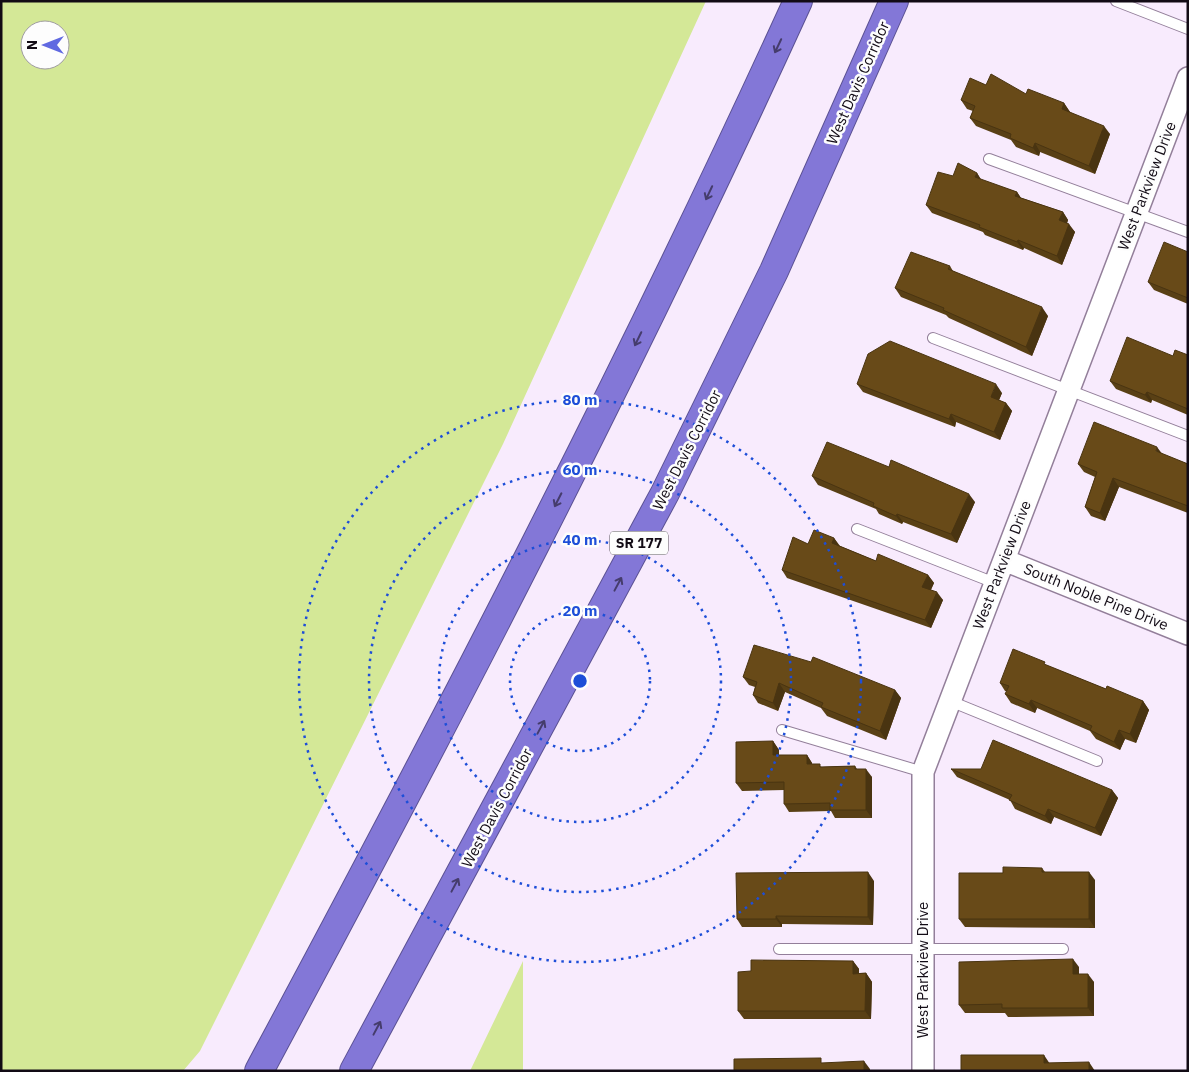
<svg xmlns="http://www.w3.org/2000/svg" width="1189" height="1072" viewBox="0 0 1189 1072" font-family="'IBM Plex Sans',sans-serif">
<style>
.green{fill:#d4e897;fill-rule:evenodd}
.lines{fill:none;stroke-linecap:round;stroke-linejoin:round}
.lane-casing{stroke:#937f9a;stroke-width:12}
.street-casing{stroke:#937f9a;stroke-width:24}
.highway-casing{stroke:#5b5193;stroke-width:30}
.lane{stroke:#fff;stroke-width:10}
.street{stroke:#fff;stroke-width:21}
.highway{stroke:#8377d7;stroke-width:28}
.wall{fill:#594015}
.shaded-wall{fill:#493411}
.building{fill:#684a18;stroke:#493411}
.oneway{stroke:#453c6c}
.ring{fill:none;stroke:#1d4ed8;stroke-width:2.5;stroke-dasharray:2.5 5}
.labels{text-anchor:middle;stroke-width:5;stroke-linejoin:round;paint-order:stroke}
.shield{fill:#fdfdfd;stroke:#58545b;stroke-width:1}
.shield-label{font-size:14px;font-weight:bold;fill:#120b15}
.street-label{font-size:15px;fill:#120b15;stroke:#fdfdfd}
.centre{fill:#1d4ed8;stroke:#fdfdfd;stroke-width:2.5}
.ring-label{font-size:15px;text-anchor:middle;font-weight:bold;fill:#1d4ed8;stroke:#fdfdfd;stroke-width:5;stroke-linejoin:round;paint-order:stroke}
</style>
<rect width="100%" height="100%" fill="#f8ebfd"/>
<!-- green -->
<path class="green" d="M1,1H706L503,444L200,1051L183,1071H1ZM30,30H60V60H30Z
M523,961V1071H470Z"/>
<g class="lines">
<!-- lane casing -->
<g class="lane-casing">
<path id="lane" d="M1116,1L1188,29
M989,159L1188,232
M933,338L1188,436
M857,529L995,583
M950,701L1097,761
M782,730L923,772
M779,949H1063"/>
</g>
<!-- street casing -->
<g class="street-casing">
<path id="street" d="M1004,560L1188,634
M923,1071V772L1188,78"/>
</g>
<!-- highway casing -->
<g class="highway-casing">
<path id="highway" d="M259,1071C448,719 632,365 798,1
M354,1071L665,493L774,271L894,1"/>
</g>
<!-- lane -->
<use href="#lane" class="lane"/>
<!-- street -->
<use href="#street" class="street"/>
<!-- highway -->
<use href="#highway" class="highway"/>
</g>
<!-- wall -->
<path class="wall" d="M986,85L1064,103L1070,112L1110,134L1095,174L1040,152L1039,156L1016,147L1011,140L976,126L970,118L973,111L967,109L961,100Z
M977,173L981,180L1017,192L1021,198L1063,212L1068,220L1067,223L1075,232L1062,265L1024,248L1023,250L985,235L983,232L932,213L926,205L953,176Z
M1188,252V304L1154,290L1148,282Z
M950,266L953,271L1048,316L1032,356L949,318L946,315L901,297L895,288Z
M1188,355V415L1152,400L1151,403L1116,389L1110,381L1173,356Z
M857,384L1002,393L999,400L1006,403L1012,411L1000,440L956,422L955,427L863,392Z
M1162,454L1188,464V513L1119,487L1105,521L1091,516L1085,507L1095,477L1084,472L1078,464Z
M812,476L975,502L957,543L903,522L902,524L879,514L876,509L818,485Z
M834,538L840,546L876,561L928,575L934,583L931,590L943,600L931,628L787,578L782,570L808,544Z
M1048,666L1106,689L1143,701L1149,710L1136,743L1125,739L1120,750L1096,739L1090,731L1037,708L1035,713L1011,703L1005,694L1007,691H1005L1000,683Z
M743,677L895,690L901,698L886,740L827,716L821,708L785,692L778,711L758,703L753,695L755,687L749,685Z
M773,741L779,750V755H807L812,763V764L822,767L855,766L857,769L872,777V818H835L831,811L789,812L784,804V790L742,791L736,783Z
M951,769L1112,790L1118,798L1101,836L1054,817L1051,824L1015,809L1010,800L957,777Z
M1042,868L1045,872L1095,880V928L965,927L959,919L1003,873Z
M874,881L873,925L782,924V927H742L737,919Z
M853,961L859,969V973H866L872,982L871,1019H744L738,1011L751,971Z
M1079,967V974L1094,982V1016L1008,1017L1005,1013H965L959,1005Z"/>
<!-- shaded-wall -->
<path class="shaded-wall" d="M1064,103L1070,112L1068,117L1062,109Z
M1104,126L1110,134L1095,174L1089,166Z
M1035,143L1040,152L1039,156L1033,148Z
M977,173L982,181L975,177Z
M1017,192L1023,201L1015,196Z
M1063,212L1068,220L1065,229L1059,220Z
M1069,224L1075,232L1062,265L1057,256Z
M1018,240L1024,248L1023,250L1017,242Z
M1042,307L1048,316L1032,356L1026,347Z
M996,384L1002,393L997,405L991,397Z
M1147,392L1152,400L1151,403L1145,395Z
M1006,403L1012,411L1000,440L994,432Z
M951,414L956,422L955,427L949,419Z
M1157,447L1163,455L1156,451Z
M1113,478L1119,487L1105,521L1100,513Z
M969,494L975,502L957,543L951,534Z
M897,514L903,522L902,524L896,516Z
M834,538L840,547L832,543Z
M928,575L934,583L928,595L922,587Z
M937,592L943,600L931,628L925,620Z
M779,683L785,692L778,711L773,703Z
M895,690L901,698L886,740L880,731Z
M1031,700L1037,708L1035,713L1029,704Z
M1143,701L1149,710L1136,743L1130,734Z
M1119,730L1125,739L1120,750L1114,742Z
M773,741L779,750V763L773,755Z
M807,755L812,763L813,773L807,764Z
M866,769L872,777V818L866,810Z
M1112,790L1118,798L1101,836L1095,828Z
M1048,809L1054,817L1051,824L1045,816Z
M868,872L874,881L873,925L868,917Z
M1089,872L1095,880V928L1089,919Z
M776,916L782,924V927L776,919Z
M1073,959L1079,967V982L1073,974Z
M853,961L859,969V982L853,974Z
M866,973L872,982L871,1019L865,1011Z
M1088,974L1094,982V1016L1088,1008Z
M1044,1055L1050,1064L1044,1063Z
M864,1061L870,1069V1071H864Z
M1089,1062L1095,1071H1089Z"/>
<!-- building -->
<path class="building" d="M991,74L1026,94L1028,89L1064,103L1062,109L1104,126L1089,166L1035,143L1033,148L1010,138L1011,134L970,118L975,106L961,100L970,78L986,85Z
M958,163L977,173L975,177L1017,192L1015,196L1063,212L1059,220L1069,224L1057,256L1018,240L1017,242L979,227L980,225L926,205L938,172L953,176Z
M1164,242L1188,252V298L1148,282Z
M911,252L950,266L948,269L1042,307L1026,347L943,310L944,308L895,288Z
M1127,337L1173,356L1175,350L1188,355V409L1147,392L1145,395L1110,381Z
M890,341L996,384L991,397L1006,403L994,432L951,414L949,419L857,384L868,354Z
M1094,422L1157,447L1156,451L1188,464V506L1113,478L1100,513L1085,507L1097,472L1078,464Z
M827,442L889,467L891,460L969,494L951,534L897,514L896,516L873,506L874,503L812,476Z
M814,530L834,538L832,543L876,561L878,554L928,575L922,587L937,592L925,620L782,570L793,537L808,544Z
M754,645L811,662L813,657L895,690L880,731L821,707L823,703L779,683L773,703L753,695L757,682L743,677Z
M1013,649L1045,662L1044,664L1106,689L1107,686L1143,701L1130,734L1119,730L1114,742L1090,730L1092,726L1031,700L1029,704L1005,694L1009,686L1000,683Z
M993,740L1112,790L1095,828L1048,809L1045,816L1009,800L1012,795L951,769H981Z
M773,741V755H807V764H820V767L855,766V769H866V810H830V803L784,804V782L736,783V742Z
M1003,867L1042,868V872H1089V919H959V873H1003Z
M868,872V917L776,916V919H737L736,873Z
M1073,959V974H1088V1008H1002V1004L959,1005V962Z
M751,960L853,961V974L866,973L865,1011H738V972L751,971Z
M961,1055H1044V1063L1089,1062V1071H961Z
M821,1058V1063L864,1061V1071H734V1059Z"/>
<!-- one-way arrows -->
<defs><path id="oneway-shaft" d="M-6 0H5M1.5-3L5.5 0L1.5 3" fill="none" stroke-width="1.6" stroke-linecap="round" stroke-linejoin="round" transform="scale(1.25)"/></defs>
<g class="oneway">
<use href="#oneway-shaft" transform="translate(778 46) rotate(115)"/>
<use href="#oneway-shaft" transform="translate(709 193) rotate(115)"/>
<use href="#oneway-shaft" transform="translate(638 339) rotate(116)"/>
<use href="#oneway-shaft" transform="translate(558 500) rotate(117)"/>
<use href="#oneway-shaft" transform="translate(618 584) rotate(-62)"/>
<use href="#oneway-shaft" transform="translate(541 727) rotate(-62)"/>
<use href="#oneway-shaft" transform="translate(455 885) rotate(-62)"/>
<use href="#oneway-shaft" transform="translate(377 1028) rotate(-62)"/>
</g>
<!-- distance rings -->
<g class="ring">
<circle cx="580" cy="681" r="70"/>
<circle cx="580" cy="681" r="141"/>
<circle cx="580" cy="681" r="211"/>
<circle cx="580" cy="681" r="281"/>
</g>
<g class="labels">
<!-- shield labels -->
<rect class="shield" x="610" y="531.5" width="58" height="23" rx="4"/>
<g class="shield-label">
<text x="639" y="548">SR 177</text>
</g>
<!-- street labels -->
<g class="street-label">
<text transform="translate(858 83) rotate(-66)" y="5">West Davis Corridor</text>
<text transform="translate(1147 186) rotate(-69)" y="5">West Parkview Drive</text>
<text transform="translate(687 450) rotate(-63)" y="5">West Davis Corridor</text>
<text transform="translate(1002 565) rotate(-69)" y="5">West Parkview Drive</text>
<text transform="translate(1096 597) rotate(22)" y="5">South Noble Pine Drive</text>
<text transform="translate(497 808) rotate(-62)" y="5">West Davis Corridor</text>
<text transform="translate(923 970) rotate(-90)" y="5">West Parkview Drive</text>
</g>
</g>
<circle cx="580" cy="681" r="8" class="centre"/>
<g class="ring-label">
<text x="580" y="405">80 m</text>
<text x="580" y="475">60 m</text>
<text x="580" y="545">40 m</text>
<text x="580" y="616">20 m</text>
</g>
<!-- border -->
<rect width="1189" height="1072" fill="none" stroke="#120b15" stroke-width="5"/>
<!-- north arrow -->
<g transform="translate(45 45) rotate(270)"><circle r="24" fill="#fdfdfd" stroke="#9f9ca0"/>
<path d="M0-4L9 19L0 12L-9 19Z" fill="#6069e1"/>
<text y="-8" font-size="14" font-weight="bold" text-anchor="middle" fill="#120b15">N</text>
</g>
</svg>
